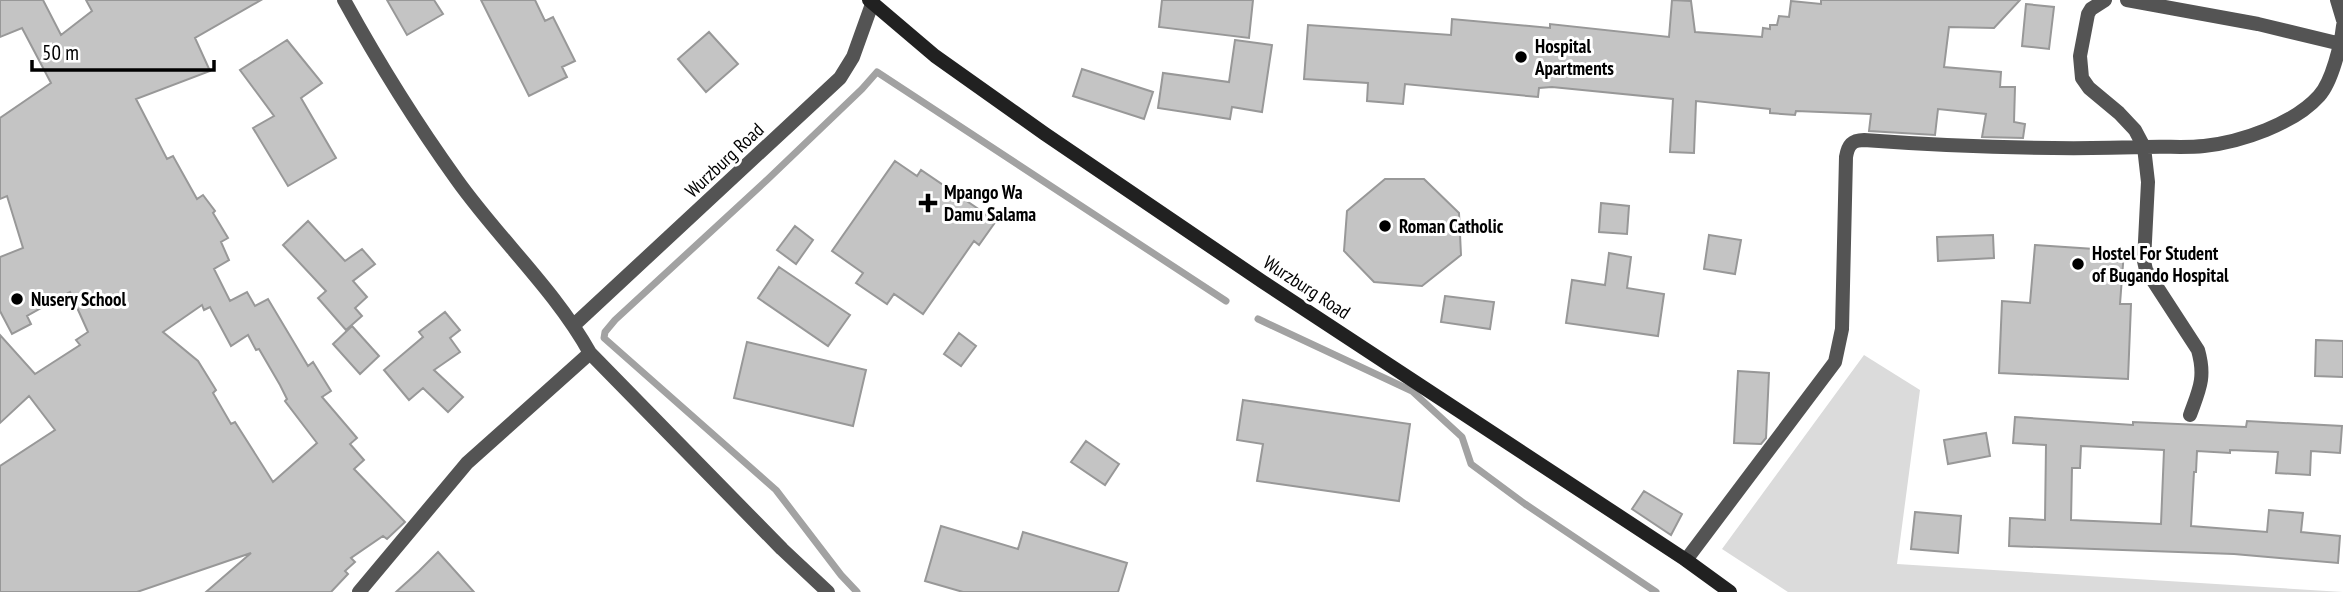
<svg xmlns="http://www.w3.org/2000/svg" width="2343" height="592" viewBox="0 0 2343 592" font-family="'PT Sans Narrow',sans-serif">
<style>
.green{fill:#dbdbdb}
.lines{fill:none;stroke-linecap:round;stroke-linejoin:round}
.stream{stroke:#a2a2a2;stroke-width:7}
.building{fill:#c4c4c4;stroke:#989898;stroke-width:2;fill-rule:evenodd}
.minor{stroke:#545454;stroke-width:14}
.secondary{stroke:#212121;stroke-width:14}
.poi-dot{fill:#000;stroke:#fff;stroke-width:2.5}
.labels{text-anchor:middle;stroke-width:6;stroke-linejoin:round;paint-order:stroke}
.poi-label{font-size:19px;font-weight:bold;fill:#000;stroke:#fff;text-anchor:start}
.street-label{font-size:19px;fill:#000;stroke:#fff}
</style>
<rect width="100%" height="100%" fill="#fff"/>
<!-- green -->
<path class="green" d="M1864,355L1920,390L1897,564L2343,592H1788L1722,549Z"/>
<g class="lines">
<!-- stream -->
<path class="stream" d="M1258,319L1412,391L1462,437L1471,464L1525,504L1656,592
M857,592L841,575L776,490L604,338L605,332L615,320L768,179L862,89L877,72L1226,301"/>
</g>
<!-- building -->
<path class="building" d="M0,0H43L61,35L92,11L86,0H261L195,38L210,71L136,99L167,159L173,156L197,199L203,195L215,211L213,213L228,238L221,242L229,260L214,269L230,301L247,292L255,306L268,299L308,366L313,362L331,391L322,397L357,438L350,444L364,460L354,469L405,522L387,539L383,536L351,558L355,562L345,571L348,574L331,592H206L251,553L137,592H0V466L55,430L29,396L0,423V335L35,374L80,345L76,340L88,332L70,292L27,316L31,324L12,334L0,311V257L23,248L7,196L0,199V118L51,83L22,28L0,37ZM202,305L204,310L210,307L231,346L248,335L256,350L259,349L280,385L287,399L285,401L317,443L273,482L235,422L231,424L213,393L216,390L198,361L163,332Z
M387,0H434L443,14L407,35Z
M481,0H535L545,21L553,17L575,61L562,67L567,77L529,96Z
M1162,0H1253L1249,38L1159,27Z
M1672,0L1691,1L1695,32L1762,37L1763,28L1770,29V25H1777L1779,16L1789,17L1791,1L1821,4V0H2020L1994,28L1949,27L1944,67L2001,72L2000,87H2015L2014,122L2025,124L2023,138L1982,137L1986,114L1938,109L1935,135L1869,131L1871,114L1796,111L1795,115L1770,113V109L1696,101L1694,153L1670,152L1673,99L1552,87L1539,88L1538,97L1405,84L1403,104L1367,101L1368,83L1304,79L1308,25L1451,35L1452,19L1550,28V24L1669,37Z
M2026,4L2054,7L2049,49L2022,46Z
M709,32L738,64L706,92L678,59Z
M287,40L322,83L301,98L336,158L288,186L253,128L274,116L240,70Z
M1235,40L1272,45L1262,112L1232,107L1230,119L1158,108L1163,73L1229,82Z
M1082,69L1153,92L1144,119L1073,96Z
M895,161L917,176L921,170L996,221L979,245L974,241L923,314L894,294L887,304L856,283L863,273L832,251Z
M1385,179H1424L1459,213L1461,255L1422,286L1374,282L1344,251L1347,211Z
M1601,203L1629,206L1627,234L1599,232Z
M308,221L345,261L362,249L375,264L353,281L367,297L355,308L362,316L346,330L318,298L326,291L283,245Z
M795,226L813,240L796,264L777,250Z
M1709,235L1741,240L1735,274L1704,269Z
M1993,235L1994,258L1938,261L1937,237Z
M2035,245L2124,251L2120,304H2131L2128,379L1999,373L2002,301L2030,303Z
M1609,253L1631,257L1627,288L1664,294L1658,336L1566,323L1572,280L1605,285Z
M779,267L850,315L828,346L758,298Z
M1445,296L1494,302L1490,329L1441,322Z
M445,312L460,330L450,338L460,352L434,370L463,397L448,412L423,388L409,400L384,370L423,337L419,332Z
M352,326L379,356L360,374L333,344Z
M959,333L976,346L961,366L944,354Z
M2316,340L2343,341V377L2315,376Z
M747,342L866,370L853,426L734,398Z
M1738,371L1769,373L1766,438L1761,444L1734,443Z
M1243,400L1410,424L1399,501L1257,481L1263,444L1237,440Z
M2015,417L2133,425V422L2246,427L2247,421L2342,426L2340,453L2311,451L2310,475L2276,473L2278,452L2230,450V453L2197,451L2196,472H2194L2191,526L2267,532L2269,510L2303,513L2301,532L2340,536L2338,563L2234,554L2009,546L2010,518L2045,520L2046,445L2013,443ZM2081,446L2164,450L2161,524L2071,520L2072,468H2080Z
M1986,433L1990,456L1948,464L1944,440Z
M1086,441L1119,464L1105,485L1071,462Z
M1644,491L1682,514L1671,535L1632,509Z
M1915,512L1961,516L1958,553L1911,549Z
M941,526L1018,549L1023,532L1127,563L1118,592H963L925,581Z
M438,552L474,592H396L419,571Z"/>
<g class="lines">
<!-- minor -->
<path class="minor" d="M344,0C378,62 416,123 457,180C499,239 555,290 590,353L782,549L828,592
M2105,0L2091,9L2088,14L2080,56L2082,78L2089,88L2119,113L2135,130L2144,147L2148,182L2144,261L2146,270L2198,350C2206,378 2199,390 2190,415
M2127,0L2258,24L2341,44
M2337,0L2343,20
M574,325L840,78L853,57L872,4
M1686,560L1835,362L1842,329L1846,157C1848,145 1852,140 1864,140C1959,147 2052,150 2146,147C2165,146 2185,148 2204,146C2241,142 2294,124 2319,96C2332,82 2341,44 2343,26
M359,592L467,463L590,353"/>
<!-- secondary -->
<path class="secondary" d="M869,0L935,56L1045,134L1263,282L1686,560L1730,592"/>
</g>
<!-- markers -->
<g class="poi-dot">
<circle cx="1521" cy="57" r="7"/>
<path d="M924.5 192.5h7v7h7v7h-7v7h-7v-7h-7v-7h7z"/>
<circle cx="1385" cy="226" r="7"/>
<circle cx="2078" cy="264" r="7"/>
<circle cx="17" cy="299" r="7"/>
</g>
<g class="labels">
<!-- poi labels -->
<g class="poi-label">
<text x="1535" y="53">Hospital<tspan x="1535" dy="22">Apartments</tspan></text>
<text x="944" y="199">Mpango Wa<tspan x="944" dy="22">Damu Salama</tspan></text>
<text x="1399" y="233">Roman Catholic</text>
<text x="2092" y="260">Hostel For Student<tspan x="2092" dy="22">of Bugando Hospital</tspan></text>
<text x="31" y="306">Nusery School</text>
</g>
<!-- street labels -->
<g class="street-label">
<text transform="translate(724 160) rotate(-43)" y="7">Wurzburg Road</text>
<text transform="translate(1307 287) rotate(33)" y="7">Wurzburg Road</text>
</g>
</g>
<!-- scale -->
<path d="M32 60v10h182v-10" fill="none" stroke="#000000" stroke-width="3.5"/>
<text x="42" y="60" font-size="21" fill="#000000" stroke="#ffffff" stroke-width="5" paint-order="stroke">50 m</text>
</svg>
